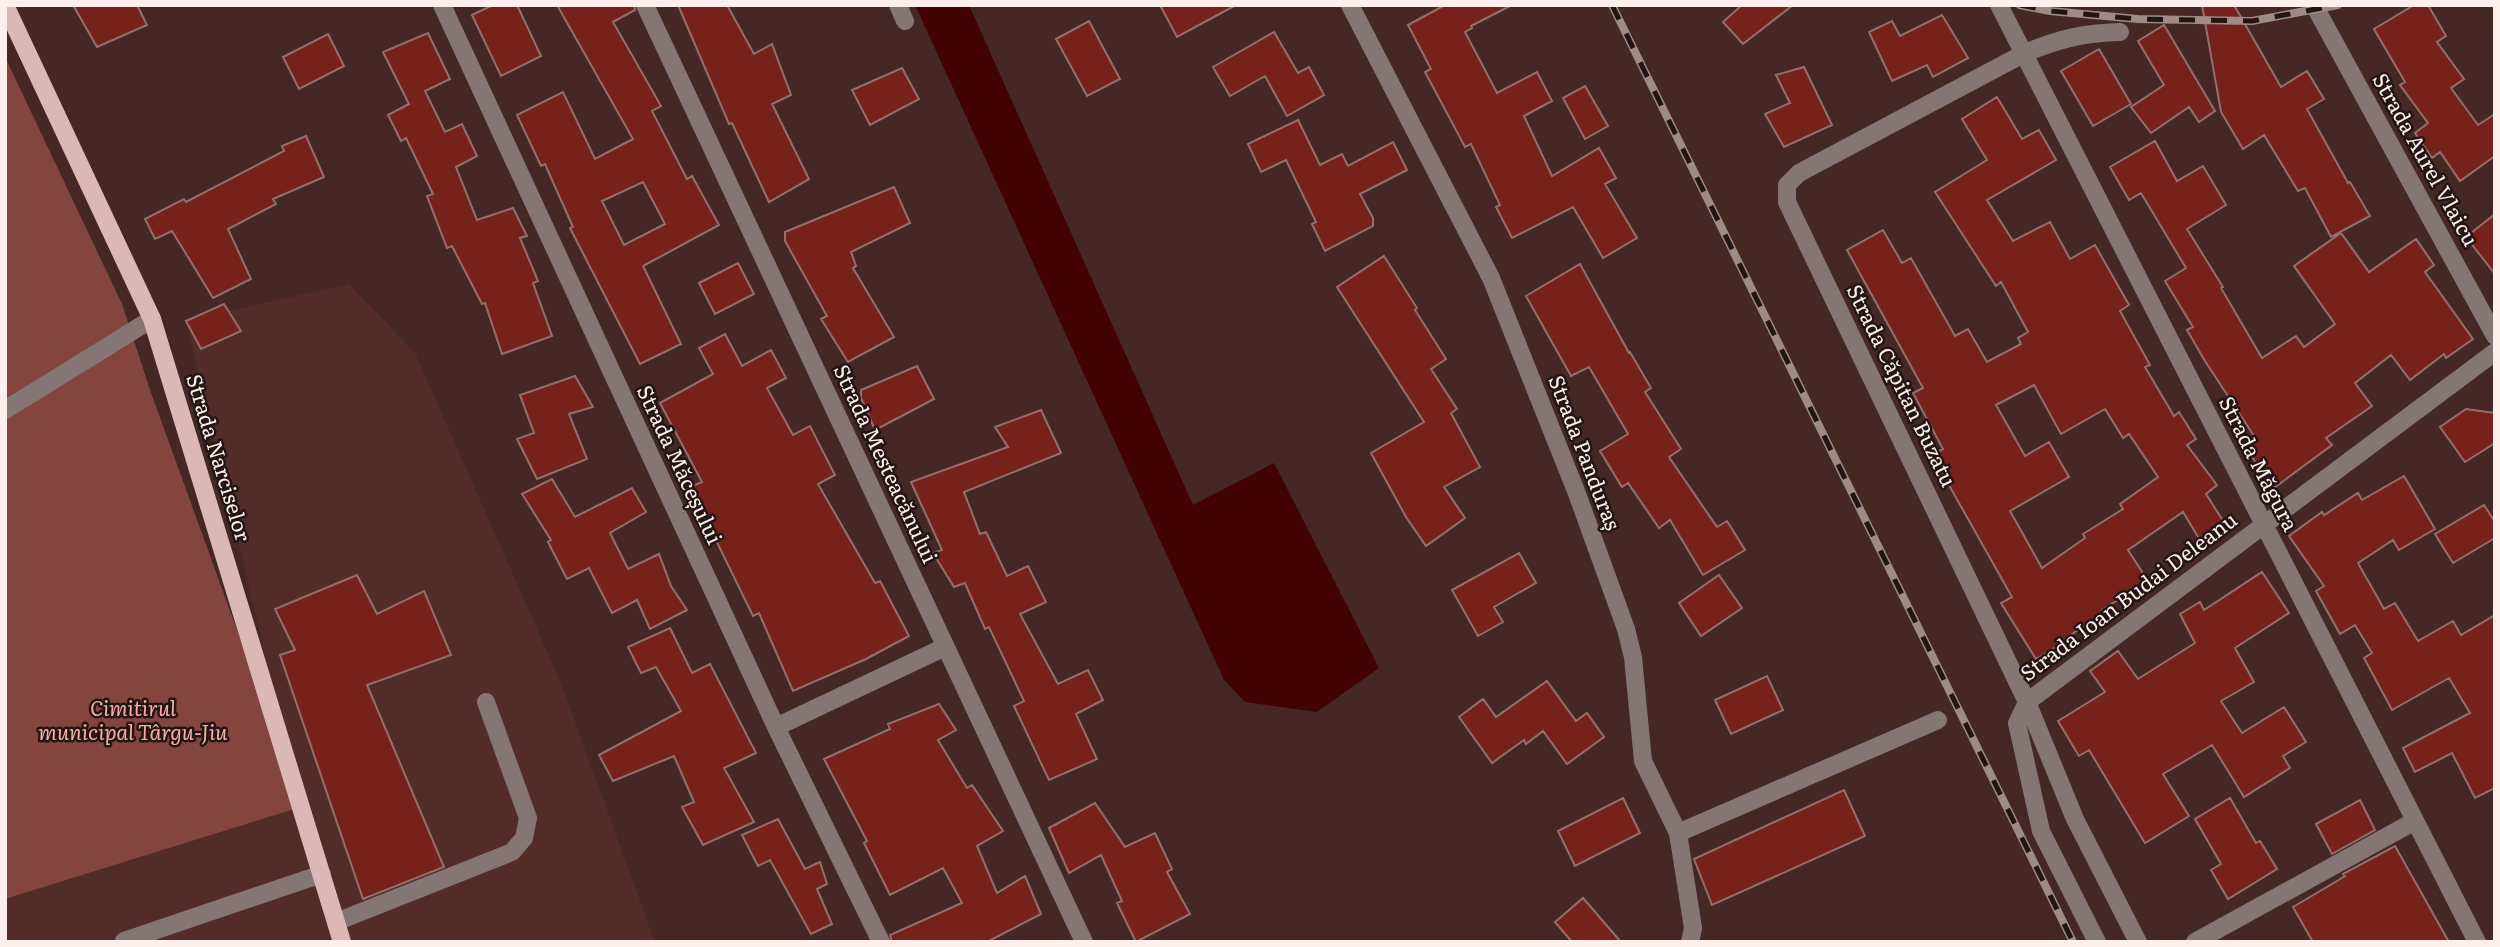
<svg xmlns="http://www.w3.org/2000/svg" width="2500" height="947" viewBox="0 0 2500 947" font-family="Literata,serif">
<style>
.built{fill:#522d28}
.green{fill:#84453e}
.water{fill:#440303}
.building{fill:#76211c;stroke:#93706b;stroke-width:2;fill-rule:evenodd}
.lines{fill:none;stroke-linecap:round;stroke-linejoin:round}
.minor{stroke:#857573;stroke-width:18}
.major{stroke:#dab9b4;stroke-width:18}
.rail-casing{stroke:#a08a86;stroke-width:8}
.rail{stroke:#221513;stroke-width:5;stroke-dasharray:16;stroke-linecap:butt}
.labels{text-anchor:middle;stroke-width:5;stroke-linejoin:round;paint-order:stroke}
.street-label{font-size:21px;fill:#ffefec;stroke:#221513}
.park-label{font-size:21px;font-style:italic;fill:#f8aea3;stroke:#221513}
</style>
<rect width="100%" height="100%" fill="#452824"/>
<!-- built -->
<path class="built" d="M349,284L415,353L560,681L655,942H5V899L301,807L186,321Z"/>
<!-- green -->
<path class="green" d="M5,57L122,304L150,390L301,807L5,899Z"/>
<!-- water -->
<path class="water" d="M915,5H969L1193,505L1274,463L1379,668L1317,712L1245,702L1224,680Z"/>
<!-- building -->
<path class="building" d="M73,5H137L147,25L97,47Z
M493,5H517L541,56L501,76L472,15Z
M557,5H634L635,10L613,22L661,106L652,111L687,179L692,176L719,225L643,266L681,344L640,364L570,228L573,227L545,164L541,166L517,115L563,92L595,159L633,139ZM643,182L665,224L624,245L602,201Z
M678,5H727L754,54L772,44L791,95L772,104L809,179L769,202L732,123L729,124Z
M1160,5H1236L1177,37Z
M1445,5H1512L1471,26L1472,28L1465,32L1497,93L1537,72L1552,101L1524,116L1552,176L1599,148L1616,178L1605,184L1637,238L1603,258L1573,207L1512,238L1496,207L1500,205L1471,144L1465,147L1425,72L1431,69L1408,25Z
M1742,5H1793L1743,44L1723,22Z
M2202,5H2234L2281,87L2307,71L2324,99L2307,109L2348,183L2350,182L2370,216L2331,237L2305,188L2298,191L2264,135L2243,149L2221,112Z
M2414,5H2428L2446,36L2437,42L2464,79L2451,88L2478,125L2495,114V156L2460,181L2440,152L2432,158L2415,133L2428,123L2400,85L2405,82L2374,29Z
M1942,15L1968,58L1933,77L1927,65L1892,81L1869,32L1892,21L1900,36Z
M1089,21L1120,79L1087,96L1056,39Z
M2164,25L2215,111L2199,122L2189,107L2151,133L2131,107L2164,85L2138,41Z
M1274,32L1298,73L1309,67L1324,95L1287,116L1265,76L1230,96L1213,67Z
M428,33L450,79L425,91L445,132L462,124L477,156L456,167L477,220L513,208L527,236L520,238L538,281L533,283L552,336L502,354L485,303L482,304L452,246L447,248L427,196L433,194L406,138L401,141L388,115L409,104L383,52Z
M328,34L344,66L299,89L283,57Z
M2099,49L2131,104L2093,126L2061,71Z
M1804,67L1832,125L1784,147L1765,114L1790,103L1776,75Z
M902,68L919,99L870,125L852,90Z
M1585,86L1608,126L1585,139L1563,98Z
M1997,97L2022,139L2039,130L2056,160L1987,200L2013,241L2050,222L2070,259L2095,245L2129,305L2120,311L2150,365L2145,367L2174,416L2179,412L2196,439L2187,445L2217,485L2206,494L2225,524L2200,540L2183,512L2128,550L2148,581L2102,610L2104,612L2068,637L2069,639L2036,659L2001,603L2012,597L1932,455L1943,449L1913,393L1923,388L1847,250L1883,230L1902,263L1911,258L1955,336L1968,329L1987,362L2021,344L2018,338L2028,332L2001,282L1996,286L1935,192L1987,160L1962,119ZM2034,385L2061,434L2105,409L2123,438L2129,434L2158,477L2120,504L2123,509L2083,534L2085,538L2042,568L2010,511L2069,477L2049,442L2025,456L1996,405Z
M1298,120L1320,165L1342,154L1348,166L1393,142L1407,170L1360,194L1373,218V226L1325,251L1312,224L1316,222L1286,160L1261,172L1248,144Z
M306,136L324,177L273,199L276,204L228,229L251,279L213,298L172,231L155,239L145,219L184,199L186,202L284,151L282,146Z
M2155,141L2177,181L2203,166L2226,205L2187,229L2223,287L2221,288L2262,358L2296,336L2304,347L2335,324L2294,266L2341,233L2369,272L2416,239L2434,265L2425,272L2473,339L2446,358L2444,354L2410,380L2391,355L2355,383L2372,406L2326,438L2332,445L2274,488L2245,447L2256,439L2205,361L2187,330L2193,327L2165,281L2186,268L2141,193L2129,200L2110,167Z
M894,187L910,223L851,252L856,266L853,268L894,337L848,362L821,319L827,316L785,241V232Z
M2495,214V274L2466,237Z
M1384,256L1417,308L1415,310L1446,359L1431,369L1457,409L1451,413L1480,467L1444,487L1465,518L1426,546L1406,517L1371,453L1424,422L1337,287Z
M738,263L754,294L715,314L699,283Z
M1580,264L1629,353L1630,352L1651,388L1645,392L1681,449L1669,457L1717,527L1727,521L1745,550L1703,575L1670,520L1659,528L1628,483L1622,487L1600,451L1628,434L1589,367L1571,376L1526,296Z
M224,304L241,331L201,349L186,321Z
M725,334L742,366L771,350L786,378L767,388L793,435L810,426L835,475L818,484L875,583L880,581L909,636L866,659L793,691L759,613L753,616L690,487L702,482L660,403L713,374L699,348Z
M917,366L934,399L875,430L861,398V390Z
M575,376L593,407L569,414L587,459L537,479L517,439L534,433L520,395Z
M2466,409L2495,413V443L2465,462L2440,427Z
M1041,410L1061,453L964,492L980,534L986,532L1007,576L1028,566L1046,602L1020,614L1058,684L1088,670L1103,700L1076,714L1097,759L1049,780L1014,706L1024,701L989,627L985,629L965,583L954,587L933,553L942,550L911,482L1008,447L995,427Z
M2404,476L2435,529L2399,550L2393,540L2358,563L2384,609L2395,603L2418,641L2453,621L2461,635L2495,615V788L2475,798L2452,753L2415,772L2403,748L2470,713L2449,678L2392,710L2364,658L2372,653L2355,625L2340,634L2316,591L2324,586L2289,536L2322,512L2324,515L2358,493L2362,500Z
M552,479L575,517L632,488L646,512L610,533L628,569L659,554L671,586L687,610L650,629L637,600L612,613L589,568L567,579L548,542L551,540L522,494Z
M2484,505L2495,522V538L2453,563L2435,534Z
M1519,553L1536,583L1494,607L1503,622L1478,636L1452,590Z
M2262,572L2289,613L2235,648L2254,682L2221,701L2242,733L2284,707L2306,742L2283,756L2290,768L2244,797L2212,745L2163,774L2189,816L2145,843L2089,750L2079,756L2058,721L2105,692L2090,671L2118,651L2138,679L2195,643L2180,614L2200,602L2204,610Z
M357,575L377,614L424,591L451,655L367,685L444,867L363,899L280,655L295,650L275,609Z
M1719,575L1742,608L1701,636L1679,603Z
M670,628L692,673L710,664L756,753L724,768L754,822L703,845L682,807L694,802L674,756L613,781L599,755L681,711L656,667L641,673L628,647Z
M1767,676L1783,710L1731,734L1715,700Z
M1547,681L1576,721L1587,713L1604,737L1567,764L1543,731L1526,744L1524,740L1492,763L1459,717L1483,699L1496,717Z
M939,704L956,730L938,740L967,788L972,785L1003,831L977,846L997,893L1025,876L1041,914L987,942H892L890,935L962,903L943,868L890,895L864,843L867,841L824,759L890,729L888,724Z
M1844,790L1865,836L1712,905L1694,859Z
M1623,798L1640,833L1575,866L1558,831Z
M2230,798L2256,843L2260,841L2277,869L2228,899L2211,870L2221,864L2195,819Z
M2360,800L2375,830L2332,854L2316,824Z
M1095,803L1125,847L1155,833L1172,869L1167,872L1190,914L1136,942L1117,903L1122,901L1101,855L1069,873L1049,828Z
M778,819L805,869L820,862L827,884L817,889L832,924L811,934L770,860L758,866L742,835Z
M2395,846L2449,942H2313L2293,907L2337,881L2345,876L2343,874Z
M1583,898L1621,942H1572L1555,922Z"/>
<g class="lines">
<!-- minor -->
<path class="minor" d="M442,5L776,727L881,942
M645,5L1084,942
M898,5L905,21
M1350,5L1491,278L1576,491L1626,629L1633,657L1643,761L1678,833L1693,928L1690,942
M1999,5L2477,942
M2314,5L2495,336
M2120,32C2083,33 2059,39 2025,53L1799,173L1787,185V202L2027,702L2075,819L2138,942
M5,410L152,319
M776,727L945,647
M1678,833L1938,720
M336,922L512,852L524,838L528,818L486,702
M124,941L322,874
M2097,942L2041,831L2017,723L2027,702L2495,352
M2195,942L2415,821"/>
<!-- major -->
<path class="major" d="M5,5L152,319L342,942"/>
<!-- rail casing -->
<g class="rail-casing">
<path id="rail" d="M1612,5L2073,942
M2020,5L2050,11L2138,19L2252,21L2338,5"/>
</g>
<!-- rail -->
<use href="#rail" class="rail"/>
</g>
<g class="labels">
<!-- street labels -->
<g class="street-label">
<text transform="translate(2425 160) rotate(61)" y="7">Strada Aurel Vlaicu</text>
<text transform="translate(1901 386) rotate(64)" y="7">Strada Căpitan Buzatu</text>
<text transform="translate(1584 453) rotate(69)" y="7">Strada Panduraș</text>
<text transform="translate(218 458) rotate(73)" y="7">Strada Narciselor</text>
<text transform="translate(885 464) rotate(65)" y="7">Strada Mesteacănului</text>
<text transform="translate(2258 464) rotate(63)" y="7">Strada Măgura</text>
<text transform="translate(679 465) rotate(65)" y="7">Strada Măceșului</text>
<text transform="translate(2129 597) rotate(-37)" y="7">Strada Ioan Budai Deleanu</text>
</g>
<!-- park labels -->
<g class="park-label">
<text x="133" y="716">Cimitirul<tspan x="133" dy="24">municipal Târgu-Jiu</tspan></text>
</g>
</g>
<!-- border -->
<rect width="2500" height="947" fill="none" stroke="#ffefec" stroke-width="14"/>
</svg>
